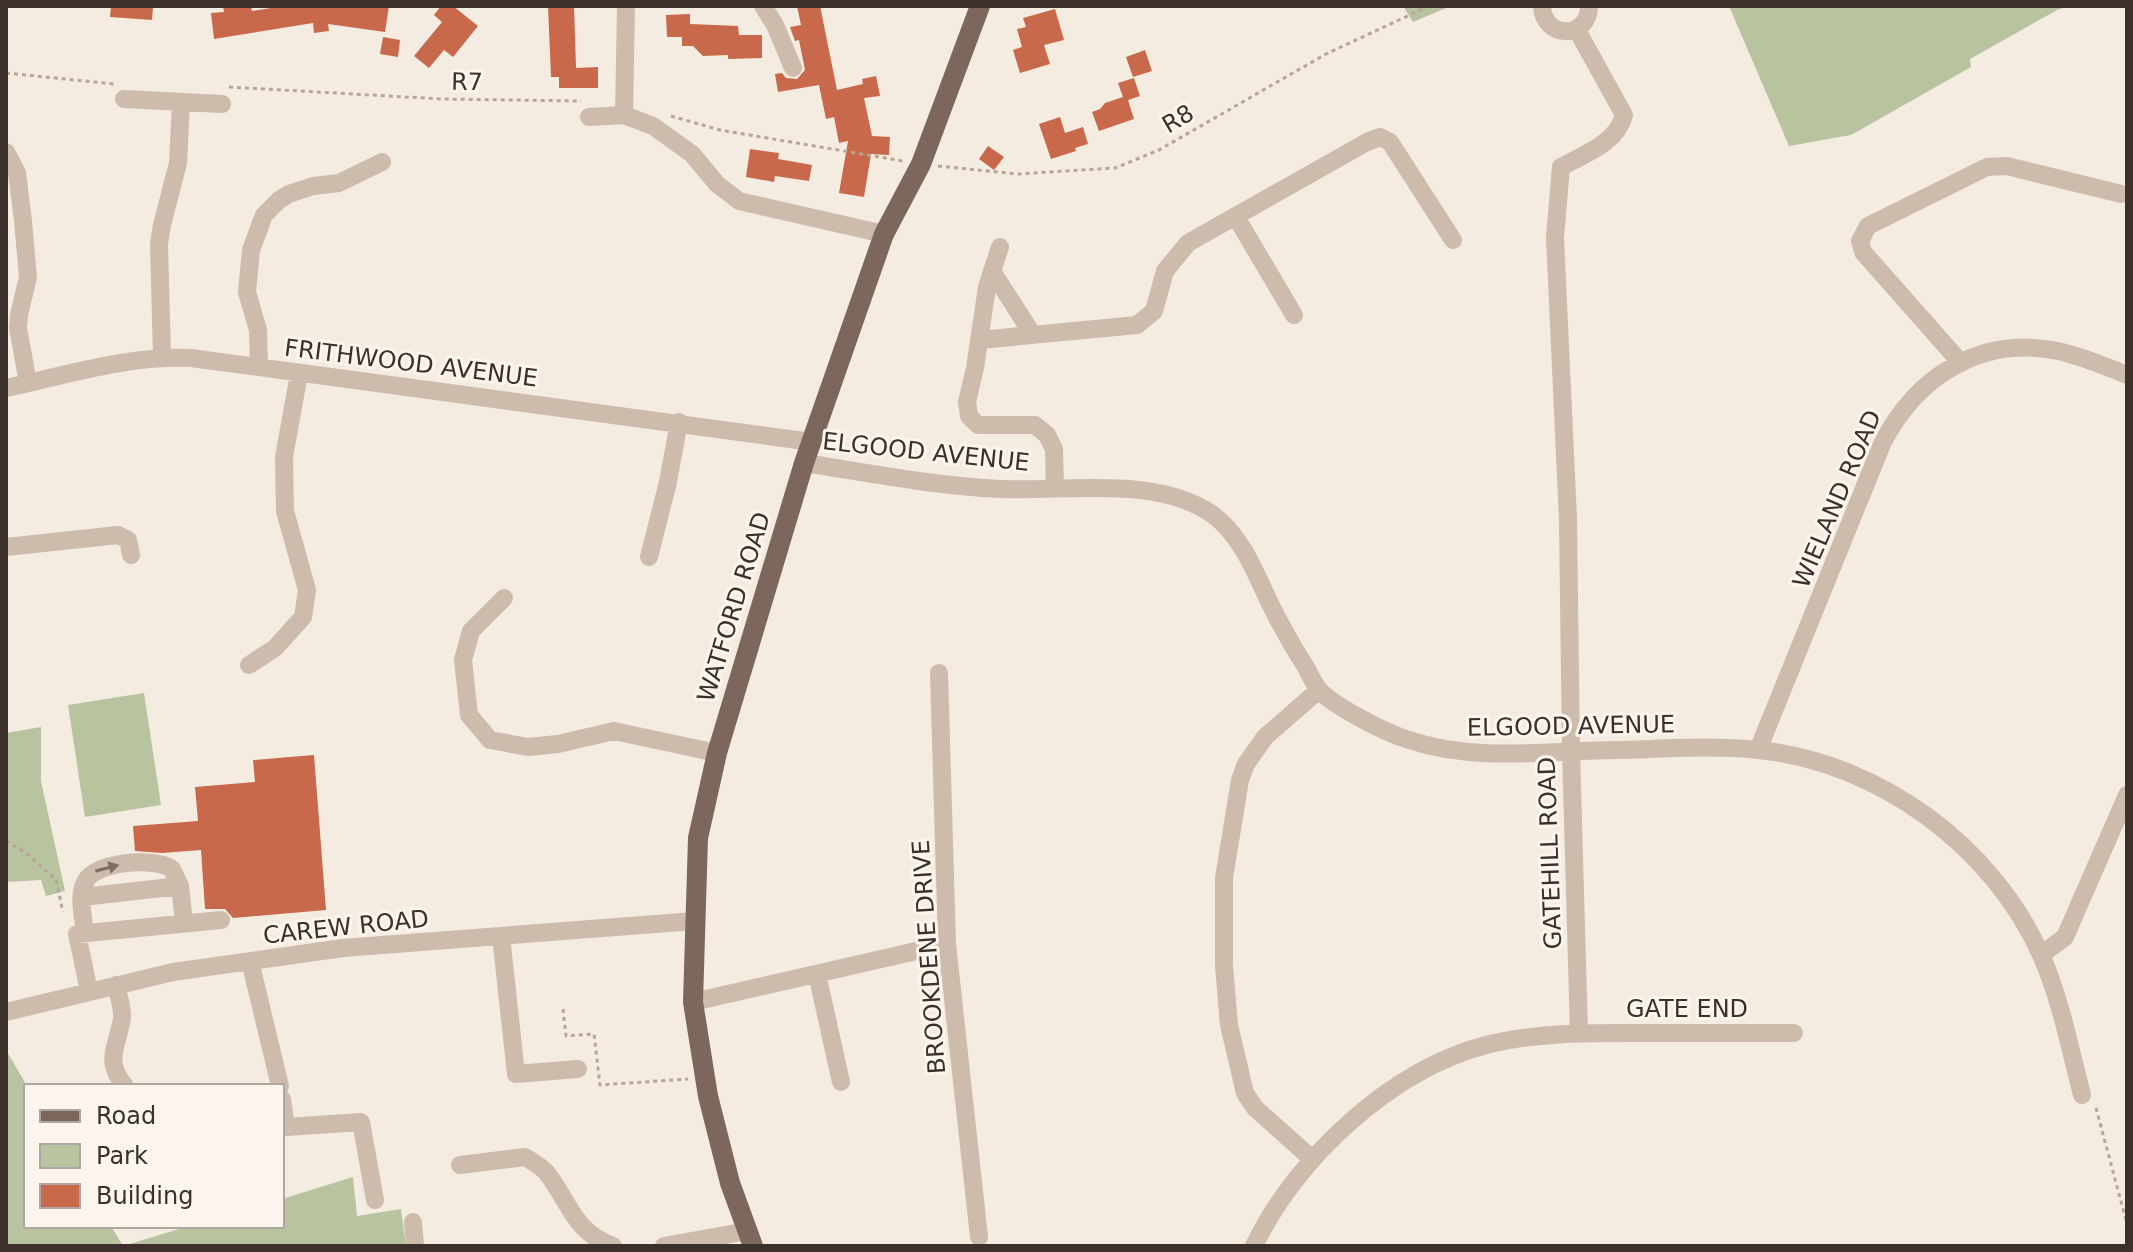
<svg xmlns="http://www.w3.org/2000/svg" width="2133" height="1252" viewBox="0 0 2133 1252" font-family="'DejaVu Sans',sans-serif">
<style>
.green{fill:#b8c4a0}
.building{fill:#c8694b}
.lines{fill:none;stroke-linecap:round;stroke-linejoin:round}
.path{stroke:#b9a596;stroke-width:3;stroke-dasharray:4 4;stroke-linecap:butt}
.minor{stroke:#cdbbac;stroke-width:18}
.major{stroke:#7d675c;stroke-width:20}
.oneway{fill:#7d6f65}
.labels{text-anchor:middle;stroke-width:6;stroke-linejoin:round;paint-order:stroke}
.street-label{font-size:24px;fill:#3b302b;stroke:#fbf5ee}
</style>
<rect width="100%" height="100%" fill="#f4ebe1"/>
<!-- green -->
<path class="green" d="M1403,6H1451L1413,22Z
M1729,6H2069L2057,10L1970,59L1971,67L1851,135L1789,146Z
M144,693L161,805L85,817L68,705Z
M41,727V781L65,891L46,896L41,880L6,882V733Z
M6,1050L27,1086L26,1226H111L123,1246L189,1226H282V1199L353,1177L357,1216L401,1209L406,1246H6Z"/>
<!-- building -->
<path class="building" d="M111,6H153L152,20L110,17Z
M223,6H251L252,11L283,6H389L385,32L328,24L329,31L314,33L313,23L214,39L211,13L224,12Z
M441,6H453L478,26L453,57L444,50L429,68L414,56L442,22L434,15Z
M548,6H574L576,68L598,67V88H559V77H551Z
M797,6H820L837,90L863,84L862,79L876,76L880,96L864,98L872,136L890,137L889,155L871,154L864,197L839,193L848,141L839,143L834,117L826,119L819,85L778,92L775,74L782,73L786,78L797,79L805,70L799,40L795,41L790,27L801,25Z
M1055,9L1064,40L1044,45L1050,64L1020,73L1013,50L1022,47L1017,29L1026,27L1023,18Z
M690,14V24L738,26L739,35H762V58L728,59V55L703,56L693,46H682V37H667L666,15Z
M383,37L400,40L398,57L380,54Z
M1145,50L1152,71L1133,77L1126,57Z
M1134,78L1140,96L1128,100L1134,119L1099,131L1092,112L1100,109L1105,103L1123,97L1118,83Z
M1060,117L1065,133L1083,127L1088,144L1075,148L1076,151L1051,159L1039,124Z
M988,146L1004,157L994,170L979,159Z
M750,149L779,153L778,159L812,165L809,181L775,176L774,182L746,177Z
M314,755L326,910L233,918L225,909H205L201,850L162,853L135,851L133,826L198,821L195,787L255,782L253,760Z"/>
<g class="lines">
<!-- path -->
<path class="path" d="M6,73L114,84
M229,87L442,99L581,101
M671,116L720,130L903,161
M938,166L1018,174L1115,168L1159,150L1326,54L1429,6
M6,841L26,853L56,880L63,912
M563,1009L566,1036L594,1034L600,1085L688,1079
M2096,1108L2127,1224"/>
<!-- minor -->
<path class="minor" d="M763,6L775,25L793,68
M1542,6C1543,39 1589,40 1589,6
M1577,30L1624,115C1617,143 1585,154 1561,167L1555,238L1568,519L1571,751L1579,1033
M124,99L222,104
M624,115L626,6
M589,117L624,115L653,126L692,154L717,184L739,201L884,234
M6,152L17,173L23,221L28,277L19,315L18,328L28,383
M1236,217L1294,315
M1000,247L987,287L975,368L967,402L969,416L978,425H1035L1047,435L1054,449L1055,488
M992,271L1033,335
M980,340L1137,325L1154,311L1165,271L1188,243L1367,142L1380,137L1390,142L1453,240
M162,357L159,244L162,225L178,163L181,102
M1961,363L1863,252L1860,241L1868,226L1987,167L2007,166L2121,194
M259,367L258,330L247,292L251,250L264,215L279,200L289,194L313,186L339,183L382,162
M6,388C66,375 129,355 191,358L812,442
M804,463C869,473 935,486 1001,489C1066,492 1155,475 1212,514C1238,533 1252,564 1265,593C1277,619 1291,644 1307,669C1310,675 1314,684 1319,690C1335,707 1386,733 1409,740C1475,762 1547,751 1615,750C1662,749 1711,745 1758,750C1879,762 1993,846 2042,957C2061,1001 2070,1049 2082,1095
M6,547L118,535L128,540L131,555
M649,557L668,482L679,422
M504,598L471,631L463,660L469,715L490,740L528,747L558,744L614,731L717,753
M249,665L275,648L303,617L307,590L285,511L284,457L299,374
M939,673L947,944L979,1237
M1758,750L1882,444C1916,377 1980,335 2058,351C2081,356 2105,366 2127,375
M82,897L180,886
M85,932C83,917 78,895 85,882C95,861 155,857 172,869L180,886L184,922
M501,936L516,1074L578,1069
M2041,955L2065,937L2127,795
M250,961L280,1086
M817,974L841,1082
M116,985C118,995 123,1008 122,1018C118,1046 103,1060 125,1086
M89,991L77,934L221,920
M693,1002L947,944
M6,1012L173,972L343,948L695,921
M282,1099L286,1127L361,1122L375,1200
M1312,1159L1255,1108L1245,1093L1229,1025L1224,965V878L1240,780L1246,764L1265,737L1319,690
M460,1165L525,1157C532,1161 540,1166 546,1172C569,1200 573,1232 613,1246
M413,1222L415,1246
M664,1246L747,1231
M1254,1246C1296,1158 1391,1070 1486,1045C1537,1032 1591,1033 1643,1033C1693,1033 1744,1033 1794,1033"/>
<!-- major -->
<path class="major" d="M753,1246L730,1183L708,1096L693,1002L698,838L717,753L804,463L884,234L921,164L980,6"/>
</g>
<!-- one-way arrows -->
<defs><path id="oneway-solid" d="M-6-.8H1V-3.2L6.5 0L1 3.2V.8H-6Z" transform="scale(2)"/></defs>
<use class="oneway" href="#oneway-solid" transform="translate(107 868) rotate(-15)"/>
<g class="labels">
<!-- street labels -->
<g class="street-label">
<text transform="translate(467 82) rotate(1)" y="8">R7</text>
<text transform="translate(1178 119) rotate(-30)" y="8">R8</text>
<text transform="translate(411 363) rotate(7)" y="8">FRITHWOOD AVENUE</text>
<text transform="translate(926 452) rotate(6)" y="8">ELGOOD AVENUE</text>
<text transform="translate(1837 499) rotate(-67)" y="8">WIELAND ROAD</text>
<text transform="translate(734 607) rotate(-73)" y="8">WATFORD ROAD</text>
<text transform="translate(1571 726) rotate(-1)" y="8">ELGOOD AVENUE</text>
<text transform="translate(1550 853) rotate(-92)" y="8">GATEHILL ROAD</text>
<text transform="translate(346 927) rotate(-6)" y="8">CAREW ROAD</text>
<text transform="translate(929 957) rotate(-94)" y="8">BROOKDENE DRIVE</text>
<text x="1687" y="1017">GATE END</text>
</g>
</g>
<!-- border -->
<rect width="2133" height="1252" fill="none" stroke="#3b302b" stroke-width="16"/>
<!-- legend -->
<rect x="24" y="1084" width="260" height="144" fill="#fbf5ee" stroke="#aea6a0" stroke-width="2"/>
<rect x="40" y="1110" width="40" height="12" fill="#7d675c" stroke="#aea6a0" stroke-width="2"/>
<text x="96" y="1124" font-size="24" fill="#3b302b">Road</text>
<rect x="40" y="1144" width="40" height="24" fill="#b8c4a0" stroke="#aea6a0" stroke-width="2"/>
<text x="96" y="1164" font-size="24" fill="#3b302b">Park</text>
<rect x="40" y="1184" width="40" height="24" fill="#c8694b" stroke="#aea6a0" stroke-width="2"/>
<text x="96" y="1204" font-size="24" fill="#3b302b">Building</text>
</svg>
